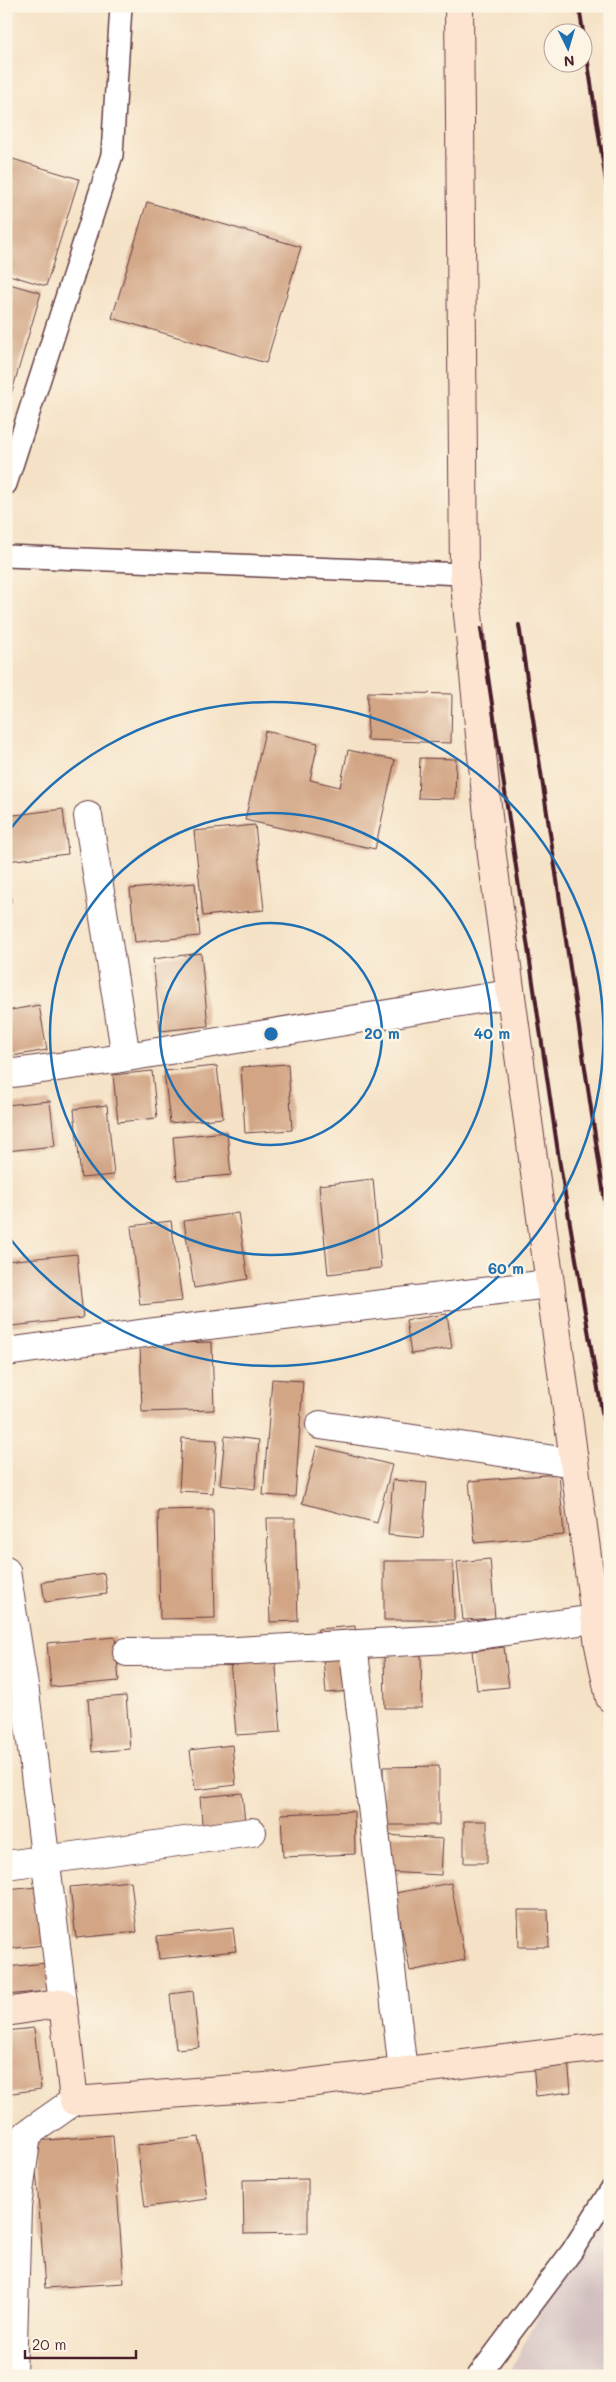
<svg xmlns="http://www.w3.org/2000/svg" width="616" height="2382" viewBox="0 0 616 2382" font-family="Mali,sans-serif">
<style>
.industrial{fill:#d2bfc0}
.building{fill:#d2a585}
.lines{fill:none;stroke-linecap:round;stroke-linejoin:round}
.lane-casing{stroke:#643c42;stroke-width:24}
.street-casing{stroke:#643c42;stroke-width:30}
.secondary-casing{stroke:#643c42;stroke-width:30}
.lane{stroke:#fff;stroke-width:21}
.street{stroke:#fff;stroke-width:28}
.secondary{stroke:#fde4d1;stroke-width:28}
.rail{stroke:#4a1f2b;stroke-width:4}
.ring{fill:none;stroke:#1f6fb2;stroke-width:2.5}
.centre{fill:#1f6fb2;stroke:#fcf5e5;stroke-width:2.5}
.ring-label{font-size:15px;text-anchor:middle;font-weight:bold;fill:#1f6fb2;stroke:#fcf5e5;stroke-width:5;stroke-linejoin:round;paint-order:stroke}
</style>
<rect width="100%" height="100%" fill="#fcf5e5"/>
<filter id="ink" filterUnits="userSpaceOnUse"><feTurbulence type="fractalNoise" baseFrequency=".02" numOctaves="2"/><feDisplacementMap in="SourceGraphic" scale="10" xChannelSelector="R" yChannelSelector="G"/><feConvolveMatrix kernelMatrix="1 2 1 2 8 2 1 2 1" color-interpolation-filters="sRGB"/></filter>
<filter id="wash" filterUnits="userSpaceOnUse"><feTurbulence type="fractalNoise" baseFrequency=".0096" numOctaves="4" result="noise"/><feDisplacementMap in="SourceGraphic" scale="20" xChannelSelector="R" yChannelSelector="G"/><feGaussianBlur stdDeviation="1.12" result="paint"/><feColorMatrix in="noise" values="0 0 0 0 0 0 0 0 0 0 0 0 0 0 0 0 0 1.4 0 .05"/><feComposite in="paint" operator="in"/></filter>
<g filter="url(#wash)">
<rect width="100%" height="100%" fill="#f5e2c6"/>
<!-- industrial -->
<path class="industrial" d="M610,2169V2376H508Z"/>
<g id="blocks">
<!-- building -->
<path class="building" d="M6,157L79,179L46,286L6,274Z
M147,202L301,247L266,363L112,318Z
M6,283L41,293L7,408H6Z
M368,692L452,694L451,743L367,740Z
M265,731L318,743L310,780L340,787L348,750L395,760L375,849L245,820Z
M420,758L456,759L455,799L418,798Z
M63,809L68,854L6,861V816Z
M255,825L264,910L203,916L194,831Z
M6,878H9L11,902H6Z
M195,883L200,936L135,942L130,889Z
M201,953L208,1026L160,1031L153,959Z
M39,1005L47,1050L6,1057V1011Z
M288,1064L292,1130L245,1133L241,1067Z
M217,1066L223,1118L170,1123L164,1071Z
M152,1071L157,1118L118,1122L113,1075Z
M50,1101L55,1146L6,1151V1105Z
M107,1105L114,1175L81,1178L74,1109Z
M227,1132L231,1175L177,1180L173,1137Z
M373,1179L381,1268L328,1274L319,1185Z
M238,1213L248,1279L194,1288L184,1221Z
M171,1221L182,1301L140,1305L131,1226Z
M77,1254L83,1318L12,1326L6,1261Z
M447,1314L452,1348L411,1354L406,1320Z
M212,1342L214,1410L142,1412L140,1344Z
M272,1379L303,1381L295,1497L263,1495Z
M225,1436L259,1440L255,1489L220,1485Z
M182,1438L217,1440L213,1493L179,1491Z
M317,1446L392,1465L377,1523L302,1503Z
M559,1474L564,1535L475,1543L469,1481Z
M393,1480L427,1483L423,1538L388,1535Z
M213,1509L215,1618L160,1619L158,1510Z
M267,1518H295L298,1621L270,1622Z
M490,1559L495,1618L463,1620L457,1562Z
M384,1561H453L454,1620H384Z
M104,1573L107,1594L45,1602L42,1582Z
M355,1626L356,1641L318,1643V1629Z
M115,1637L119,1681L51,1687L47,1643Z
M504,1647L509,1687L477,1690L472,1651Z
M275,1655L281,1732L236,1735L230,1659Z
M384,1655H421L422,1708H385Z
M349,1657L351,1691L326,1693L323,1658Z
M126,1696L130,1749L92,1752L88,1699Z
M232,1745L236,1785L195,1790L190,1750Z
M439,1766V1825H383V1767Z
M242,1793L246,1832L203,1835L200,1797Z
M354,1811L355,1854L283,1857L281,1814Z
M464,1821H487V1863H464Z
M387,1835L443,1839L441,1875L385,1872Z
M131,1881L137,1932L76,1938L70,1887Z
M451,1883L465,1960L410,1971L395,1893Z
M38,1887L45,1945L6,1949V1890Z
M518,1910H548L549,1947H519Z
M233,1928L236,1951L159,1959L157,1936Z
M56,1962L59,1990L6,1995V1967Z
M193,1991L199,2047L176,2049L170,1994Z
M34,2028L41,2089L6,2094V2031Z
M568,2060L571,2092L536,2096L533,2064Z
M113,2135L124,2283L45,2288L34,2141Z
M199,2137L207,2199L145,2207L137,2145Z
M308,2179V2233L244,2234L243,2180Z"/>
</g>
</g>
<g filter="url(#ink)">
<use href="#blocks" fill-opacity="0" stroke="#643c42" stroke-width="1"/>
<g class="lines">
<!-- lane casing -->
<g class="lane-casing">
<path id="lane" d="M6,484L112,155L121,6
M6,556L464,574
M478,2376L572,2251L610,2191"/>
</g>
<!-- street casing -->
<g class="street-casing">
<path id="street" d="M88,816L126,1057
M6,1074L109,1060L509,994
M6,1352L161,1331L548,1284
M320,1425L574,1463
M6,1571L25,1692L63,2003
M353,1644L403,2071
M127,1652L237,1651L448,1639L595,1619
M6,1865L252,1832
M12,2376L17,2207L27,2134L74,2101"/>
</g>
<!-- secondary casing -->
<g class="secondary-casing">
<path id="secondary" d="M459,6L464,574L492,856L599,1645L610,1698
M6,2012L63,2003L74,2101L291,2085L610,2046"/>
</g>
<!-- lane -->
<use href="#lane" class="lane"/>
<!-- street -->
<use href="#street" class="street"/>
<!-- secondary -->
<use href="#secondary" class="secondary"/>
<!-- rail -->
<path class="rail" d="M579,6L583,32
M584,37L610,208
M519,625L610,1236
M481,629L559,1159L610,1459"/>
</g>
</g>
<!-- distance rings -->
<g class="ring">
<circle cx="271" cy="1034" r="111"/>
<circle cx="271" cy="1034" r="221"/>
<path d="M8 832A332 332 0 1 1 8 1236"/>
</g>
<circle cx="271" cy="1034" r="8" class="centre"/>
<g class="ring-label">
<text x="382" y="1039">20 m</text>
<text x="492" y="1039">40 m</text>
<text x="506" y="1274">60 m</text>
</g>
<!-- margin -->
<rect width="616" height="2382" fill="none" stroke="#fcf5e5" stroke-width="25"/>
<!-- north arrow -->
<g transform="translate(568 48) rotate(175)"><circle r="24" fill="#fcf5e5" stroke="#b59f9b"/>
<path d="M0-4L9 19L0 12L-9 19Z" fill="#1f6fb2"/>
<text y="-8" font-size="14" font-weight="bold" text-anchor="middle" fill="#4a1f2b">N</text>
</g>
<!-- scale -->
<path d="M25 2350v8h111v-8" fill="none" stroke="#4a1f2b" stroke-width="2.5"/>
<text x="32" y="2350" font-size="15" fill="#4a1f2b" stroke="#fcf5e5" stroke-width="4" paint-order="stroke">20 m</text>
</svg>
